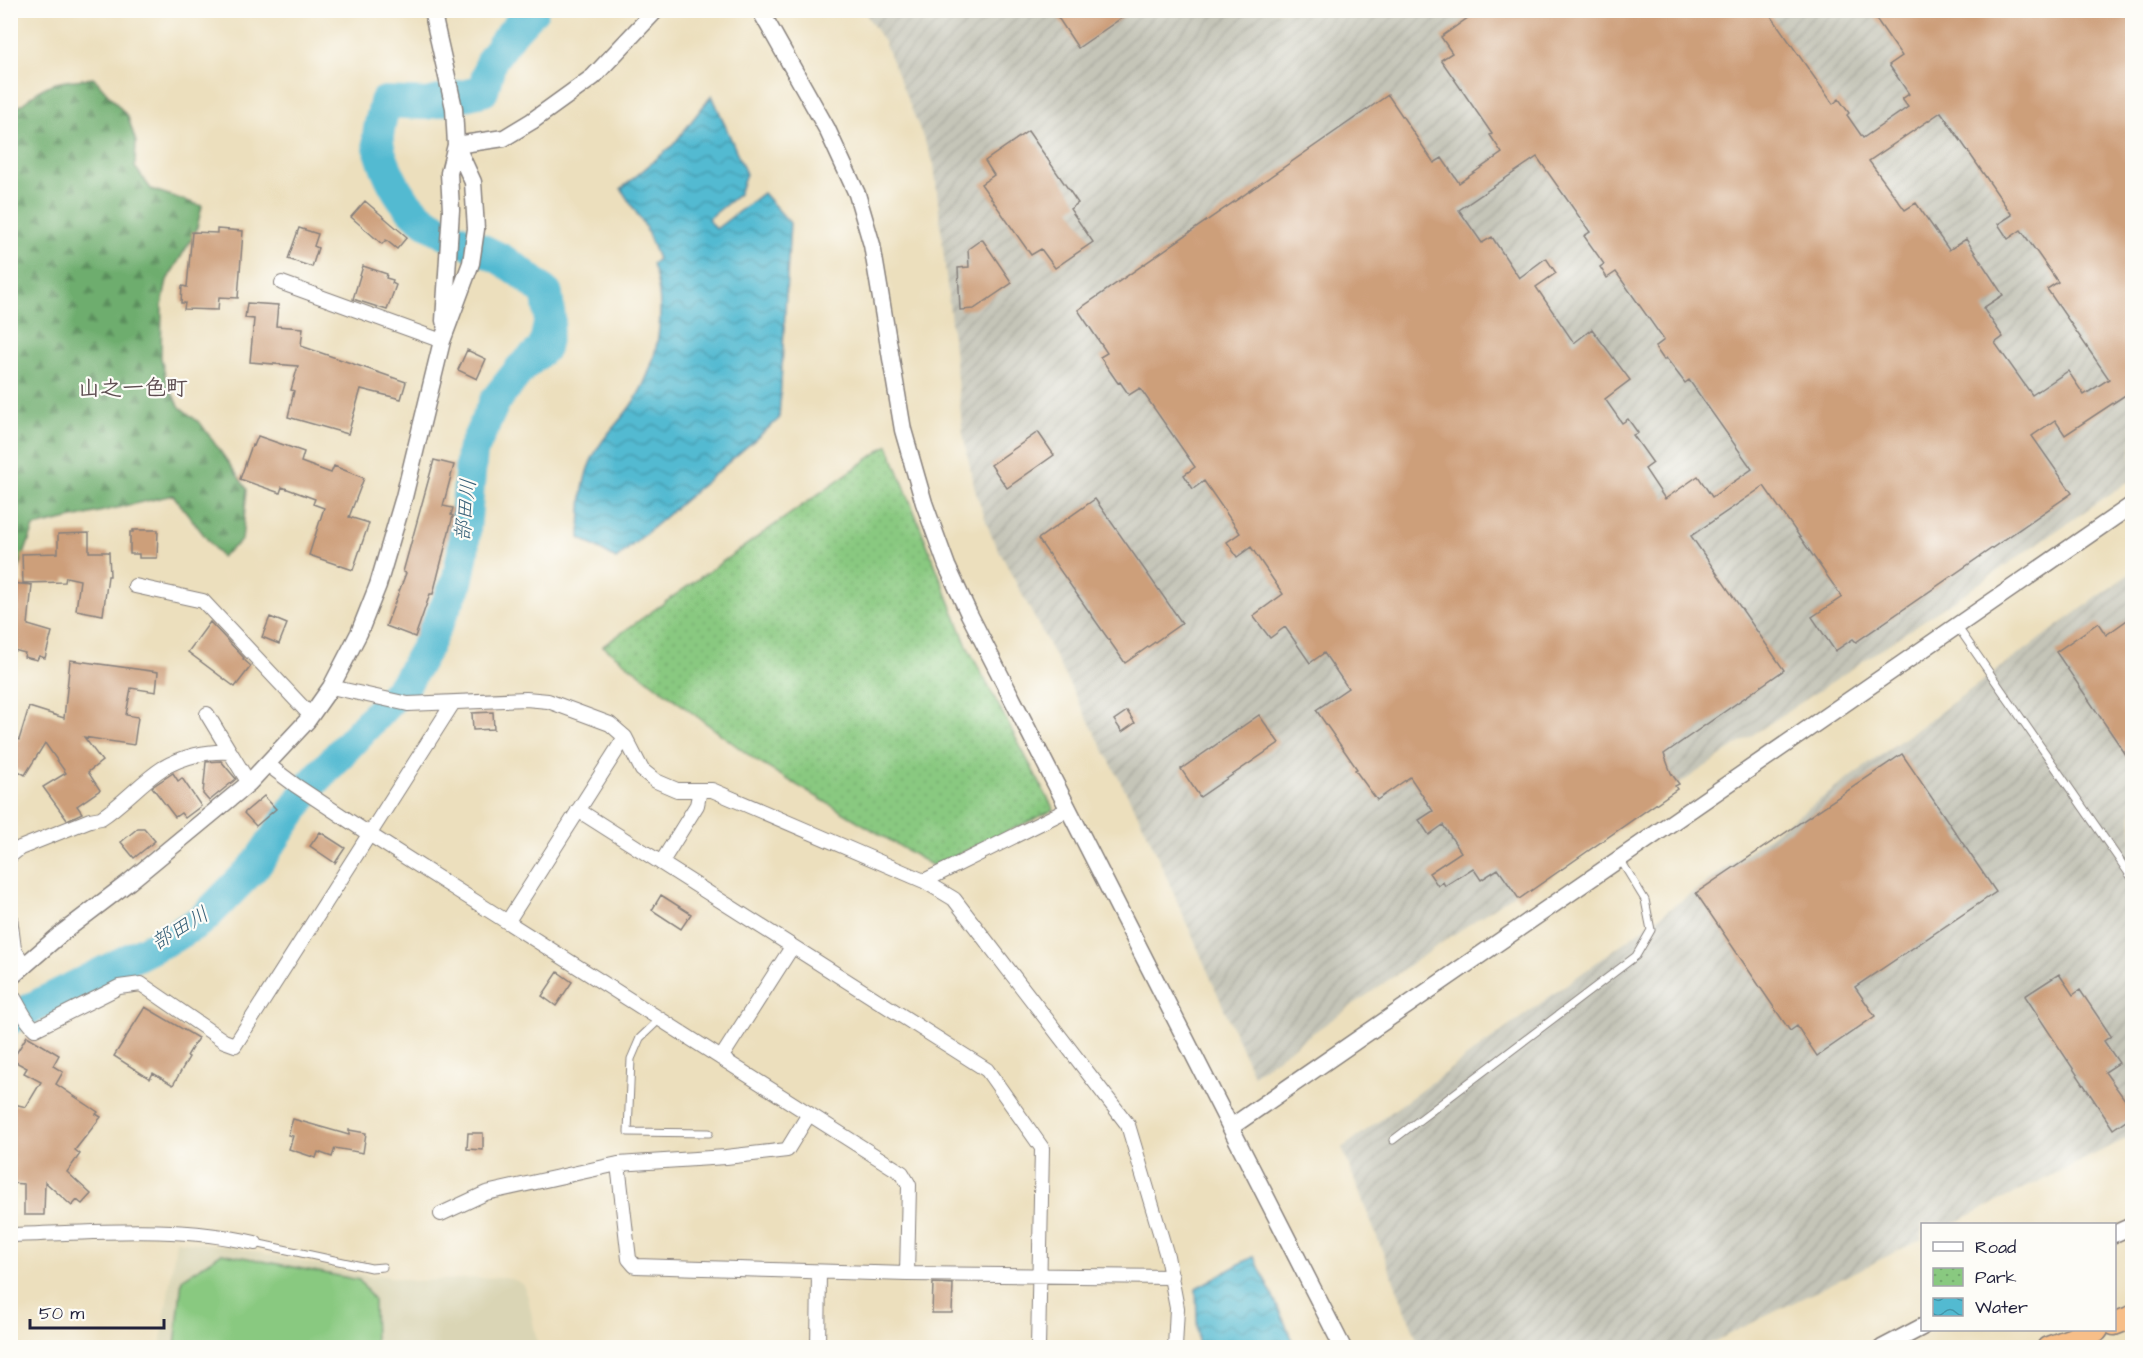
<svg xmlns="http://www.w3.org/2000/svg" width="2143" height="1358" viewBox="0 0 2143 1358" font-family="'Architects Daughter','Klee One',sans-serif">
<style>
.built{fill:#dad5b5}
.industrial{fill:url(#industrial-furrows)}
.grass{fill:#89c980;stroke:#56765e;stroke-width:1.5}
.forest{fill:url(#forest-firs);stroke:#486854;stroke-width:1.5}
.park{fill:url(#park-dots);stroke:#56765e;stroke-width:1.5}
.water{fill:url(#water-waves);stroke:#3a6e86;stroke-width:1.5}
.lines{fill:none;stroke-linecap:round;stroke-linejoin:round}
.river{stroke:#53bad1;stroke-width:32}
.building{fill:#cd9f7a;fill-rule:evenodd}
.service-casing{stroke:#87807c;stroke-width:9}
.minor-casing{stroke:#87807c;stroke-width:16}
.tertiary-casing{stroke:#87807c;stroke-width:19}
.trunk-casing{stroke:#87807c;stroke-width:25}
.service{stroke:#fff;stroke-width:7}
.minor{stroke:#fff;stroke-width:14}
.tertiary{stroke:#fff;stroke-width:16}
.trunk{stroke:#f7be88;stroke-width:22}
.labels{text-anchor:middle;stroke-width:4.5;stroke-linejoin:round;paint-order:stroke}
.water-label{font-size:21px;font-style:italic;fill:#365f77;stroke:#fdfcf7}
.quarter-label{font-size:22px;font-weight:bold;fill:#5e4e51;stroke:#fdfcf7}
</style>
<defs>
<pattern id="industrial-furrows" width="10" height="10" patternUnits="userSpaceOnUse" patternTransform="scale(1.5)"><rect width="10" height="10" fill="#c5c5b8"/><path d="M-1 1l2-2M0 10L10 0M9 11l2-2" fill="none" stroke="#a9a99f"/></pattern>
<pattern id="forest-firs" width="22" height="20" patternUnits="userSpaceOnUse" patternTransform="scale(1.5)"><rect width="22" height="20" fill="#6ead6e"/><path d="M5 1l3.5 6h-7zM16 11l3.5 6h-7z" fill="#5a8c5c"/></pattern>
<pattern id="park-dots" width="8" height="8" patternUnits="userSpaceOnUse" patternTransform="scale(1.5)"><rect width="8" height="8" fill="#89c980"/><path d="M2 2h.1M6 6h.1" fill="none" stroke="#76ac70" stroke-width="1.8" stroke-linecap="round"/></pattern>
<pattern id="water-waves" width="16" height="10" patternUnits="userSpaceOnUse" patternTransform="scale(1.5)"><rect width="16" height="10" fill="#53bad1"/><path d="M0 5q4-4 8 0t8 0" fill="none" stroke="#4497ab"/></pattern>
</defs>
<rect width="100%" height="100%" fill="#fdfcf7"/>
<filter id="ink" filterUnits="userSpaceOnUse"><feTurbulence type="fractalNoise" baseFrequency=".0167" numOctaves="2"/><feDisplacementMap in="SourceGraphic" scale="12" xChannelSelector="R" yChannelSelector="G"/><feConvolveMatrix kernelMatrix="1 2 1 2 8 2 1 2 1" color-interpolation-filters="sRGB"/></filter>
<filter id="wash" filterUnits="userSpaceOnUse"><feTurbulence type="fractalNoise" baseFrequency=".008" numOctaves="4" result="noise"/><feDisplacementMap in="SourceGraphic" scale="24" xChannelSelector="R" yChannelSelector="G"/><feGaussianBlur stdDeviation="1.35" result="paint"/><feColorMatrix in="noise" values="0 0 0 0 0 0 0 0 0 0 0 0 0 0 0 0 0 1.4 0 .05"/><feComposite in="paint" operator="in"/></filter>
<g filter="url(#wash)">
<rect width="100%" height="100%" fill="#ecdfbd"/>
<!-- built -->
<path class="built" d="M176,1241L229,1246L371,1277L379,1275L414,1281L506,1277L517,1281L523,1285L528,1297L538,1347L160,1348Z"/>
<!-- industrial -->
<path class="industrial" d="M864,11H2132V479L1974,587L1441,943L1253,1075L1146,830L991,535L975,490L963,434L934,164L884,42Z
M2132,572V1136L1952,1224H1922V1239L1701,1348L1420,1347L1342,1148Z"/>
<!-- grass -->
<path class="grass" d="M222,1253L359,1280L374,1300L375,1347H175L182,1279Z"/>
<!-- forest -->
<path class="forest" d="M94,78L128,117L136,142L135,167L151,189L202,206L196,232L167,280L162,306L161,358L167,384L180,407L201,424L247,489L242,540L221,557L173,495L34,527L11,591V111C23,106 30,96 42,89C57,80 77,80 94,78Z"/>
<!-- park -->
<path class="park" d="M888,445L967,646L1054,810L933,866L758,762L603,646Z"/>
<!-- water -->
<path class="water" d="M712,95L746,174L739,194L708,219L716,229L763,193L790,223L779,419L616,559L580,538C581,509 580,479 595,453C605,434 622,420 634,401C659,363 668,307 652,264L658,259L645,226L621,189L673,145Z
M1254,1256L1296,1347H1198L1196,1288Z"/>
<g class="lines">
<!-- river -->
<path class="river" d="M10,1019L177,935L203,919L256,865L310,786L406,683L426,648L457,582L463,552L472,452L495,401L521,368L544,348L550,319L547,294C532,281 517,268 499,258C448,231 412,230 387,170C383,161 378,149 378,139C378,127 383,114 385,102L426,104L483,91L491,61L508,37L533,10"/>
</g>
<g id="blocks">
<!-- building -->
<path class="building" d="M1053,10H1133L1078,48Z
M1479,10H1767L1833,104L1839,99L1849,113L1847,115L1863,138L1908,107L1902,99L1909,94L1889,65L1902,56L1870,10H2133V390L2065,435L2055,420L2032,436L2072,493L1856,642L1853,639L1835,651L1812,617L1842,597L1764,486L1691,536L1784,670L1664,754L1671,773L1679,784L1675,786L1677,789L1519,899L1498,869L1481,880L1473,868L1445,886L1443,882L1438,886L1429,873L1461,852L1443,825L1429,835L1419,820L1433,811L1410,777L1377,800L1355,770L1357,769L1316,710L1348,688L1324,653L1310,663L1285,627L1270,638L1253,616L1283,594L1251,547L1237,557L1227,542L1240,533L1204,481L1193,489L1184,475L1195,467L1140,388L1129,395L1120,382L1118,383L1100,357L1107,353L1078,310L1388,95L1434,163L1442,158L1459,183L1502,153L1490,135L1492,134L1441,60L1452,53L1441,37ZM1941,112L2012,215L1998,224L2008,239L2021,230L2058,282L2047,289L2109,379L2084,395L2068,371L2032,395L1995,343L2003,337L1983,308L2003,295L1966,239L1949,250L1916,203L1905,210L1869,161ZM1537,157L1590,232L1584,236L1604,264L1600,267L1607,278L1616,272L1664,340L1655,347L1664,360L1666,358L1685,383L1689,380L1752,469L1712,497L1698,476L1665,499L1645,469L1653,463L1633,435L1638,433L1628,419L1622,423L1605,399L1630,380L1592,329L1574,343L1536,287L1556,273L1546,258L1519,278L1492,237L1482,243L1459,210Z
M1028,131L1078,203L1070,209L1093,242L1055,268L1041,249L1031,255L981,184L994,175L985,161Z
M365,201L407,237L397,249L386,240L382,244L351,217Z
M299,228L318,234L314,246L318,248L312,267L288,259Z
M217,229L243,231L238,298L219,297L218,310L184,309L185,303H181L182,286L187,287L192,232L217,233Z
M982,239L1012,283L974,309L960,310L958,268L969,267L968,249Z
M363,266L387,274L386,278L393,280L392,283L396,285L387,310L353,299Z
M247,303L278,305L276,326L303,328L301,346L406,382L401,399L361,389L348,434L288,417L294,391L291,390L298,366L250,362L254,319L245,318Z
M467,350L486,359L477,379L458,370Z
M1038,432L1054,455L1007,488L991,465Z
M258,436L304,452L301,462L331,473L334,466L364,478L349,517L369,523L353,570L309,555L324,508L313,504L315,499L282,487L280,493L240,479L252,445L254,446Z
M434,460L454,465L443,506L453,508L451,515L453,516L433,594H430L415,637L386,626L406,573L403,572Z
M1095,499L1182,623L1125,663L1038,539Z
M133,530H158L157,558H139V554H130V532H133Z
M89,533V552H109L110,576H108L103,615L76,610L80,580L66,577L65,582L23,583L22,554L58,553V534Z
M10,583L32,585L28,625L52,632L45,658L39,656L37,660L24,657L25,653L10,649V635L18,607L10,606Z
M2133,616V765L2056,652L2098,623L2106,635Z
M270,617L287,624L279,644L262,637Z
M210,622L244,658L243,659L251,666L235,687L188,652Z
M70,660L158,672L156,692L131,688L126,715L138,717L134,745L84,737L102,761L88,772L100,790L77,806L82,813L67,820L43,787L66,773L45,743L25,775L10,766V735L19,740L29,707L64,718Z
M1127,711L1135,723L1122,732L1114,720Z
M493,712L494,729L473,730L472,713Z
M1259,715L1279,743L1200,797L1181,769Z
M1902,754L1996,892L1855,987L1875,1016L1817,1056L1797,1026L1790,1031L1696,893Z
M221,761L236,779L209,801L203,794L206,762Z
M173,773L178,781L182,778L201,806L185,818L181,813L175,817L152,787Z
M264,796L276,809L256,826L244,813Z
M138,828H144L155,841L134,858L121,842Z
M320,832L345,848L335,863L310,846Z
M661,895L691,914L681,929L652,910Z
M558,972L572,982L556,1006L542,996Z
M2059,974L2073,995L2080,990L2111,1036L2104,1041L2119,1063L2105,1072L2133,1111V1115L2113,1129L2025,996Z
M145,1007L198,1038L187,1056L189,1057L173,1085L153,1073L150,1079L114,1056Z
M27,1036L59,1055L53,1066L63,1072L56,1084L98,1112L96,1114L101,1117L75,1150L80,1154L67,1172L91,1194L82,1204L77,1200L72,1206L45,1182L44,1215H24V1184L10,1183V1103L26,1107L41,1082L24,1073L27,1068L12,1060Z
M293,1119L349,1135V1130L366,1133L363,1153L335,1148L332,1157L318,1152L316,1158L289,1149L293,1136L288,1135Z
M468,1133H483V1150L467,1149Z
M933,1283L953,1284L952,1313H932Z"/>
</g>
</g>
<g filter="url(#ink)">
<use href="#blocks" fill-opacity="0" stroke="#87807c" stroke-width="1.5"/>
<g class="lines">
<!-- service casing -->
<g class="service-casing">
<path id="service" d="M1957,626L2132,878
M660,1019L640,1038L631,1059L628,1132L709,1133
M1393,1140L1636,956L1651,930L1645,900L1620,859
M255,1243L371,1268L383,1267"/>
</g>
<!-- minor casing -->
<g class="minor-casing">
<path id="minor" d="M282,283L442,341
M135,586L203,601L311,716
M331,687L408,704L526,699L548,701L610,724L625,737L642,770L656,781L677,790H712L924,881L954,899L1128,1125L1167,1256L1177,1308L1175,1348
M207,714L230,752
M267,764L295,785L369,834L902,1173L909,1185L907,1274
M578,810L987,1070L1042,1148L1038,1348
M10,856L20,848L90,820L101,818C123,804 141,782 163,768C182,757 208,750 230,752L249,783
M661,863L697,805L700,790
M924,881L1069,809
M10,917L14,949L25,966
M508,921L625,737
M10,992C19,1004 24,1020 35,1029L119,987L141,984L224,1041L235,1045L453,703
M721,1058L792,947
M618,1164L629,1259L635,1266L907,1274L1172,1277
M441,1214L486,1193L618,1164L726,1157L787,1150L809,1114
M10,1235C92,1233 175,1224 255,1243
M818,1348L819,1272"/>
</g>
<!-- tertiary casing -->
<g class="tertiary-casing">
<path id="tertiary" d="M432,10L454,108L456,145L449,173L451,210L444,321
M760,10L827,129L857,194L872,245L903,430L924,503L947,566L969,614L1343,1348
M456,145L504,138L532,121L593,77L656,10
M10,978L62,933L129,882L249,783L307,721L331,687L359,633L378,585L404,497L442,341L471,263L476,229L473,182L456,145
M1231,1127L2132,505
M2114,1234L2132,1226
M1882,1348L1922,1327"/>
</g>
<!-- trunk casing -->
<g class="trunk-casing">
<path id="trunk" d="M2114,1324L2132,1317
M2048,1348L2097,1330"/>
</g>
<!-- service -->
<use href="#service" class="service"/>
<!-- minor -->
<use href="#minor" class="minor"/>
<!-- tertiary -->
<use href="#tertiary" class="tertiary"/>
<!-- trunk -->
<use href="#trunk" class="trunk"/>
</g>
</g>
<g class="labels">
<!-- water labels -->
<g class="water-label">
<text transform="translate(465 510) rotate(-84)" y="7">部田川</text>
<text transform="translate(180 928) rotate(-31)" y="7">部田川</text>
</g>
<!-- quarter labels -->
<g class="quarter-label">
<text x="133" y="395">山之一色町</text>
</g>
</g>
<!-- margin -->
<rect width="2143" height="1358" fill="none" stroke="#fdfcf7" stroke-width="36"/>
<!-- legend -->
<rect x="1921" y="1223" width="195" height="108" fill="#fdfcf7" stroke="#a5a5ac" stroke-width="1.5"/>
<rect x="1933" y="1242" width="30" height="9" fill="#ffffff" stroke="#a5a5ac" stroke-width="1.5"/>
<text x="1975" y="1253" font-size="18" fill="#22223b">Road</text>
<rect x="1933" y="1268" width="30" height="18" fill="url(#park-dots)" stroke="#a5a5ac" stroke-width="1.5"/>
<text x="1975" y="1283" font-size="18" fill="#22223b">Park</text>
<rect x="1933" y="1298" width="30" height="18" fill="url(#water-waves)" stroke="#a5a5ac" stroke-width="1.5"/>
<text x="1975" y="1313" font-size="18" fill="#22223b">Water</text>
<!-- scale -->
<path d="M30 1319v9h134v-9" fill="none" stroke="#22223b" stroke-width="3"/>
<text x="39" y="1319" font-size="18" fill="#22223b" stroke="#fdfcf7" stroke-width="4.5" paint-order="stroke">50 m</text>
</svg>
